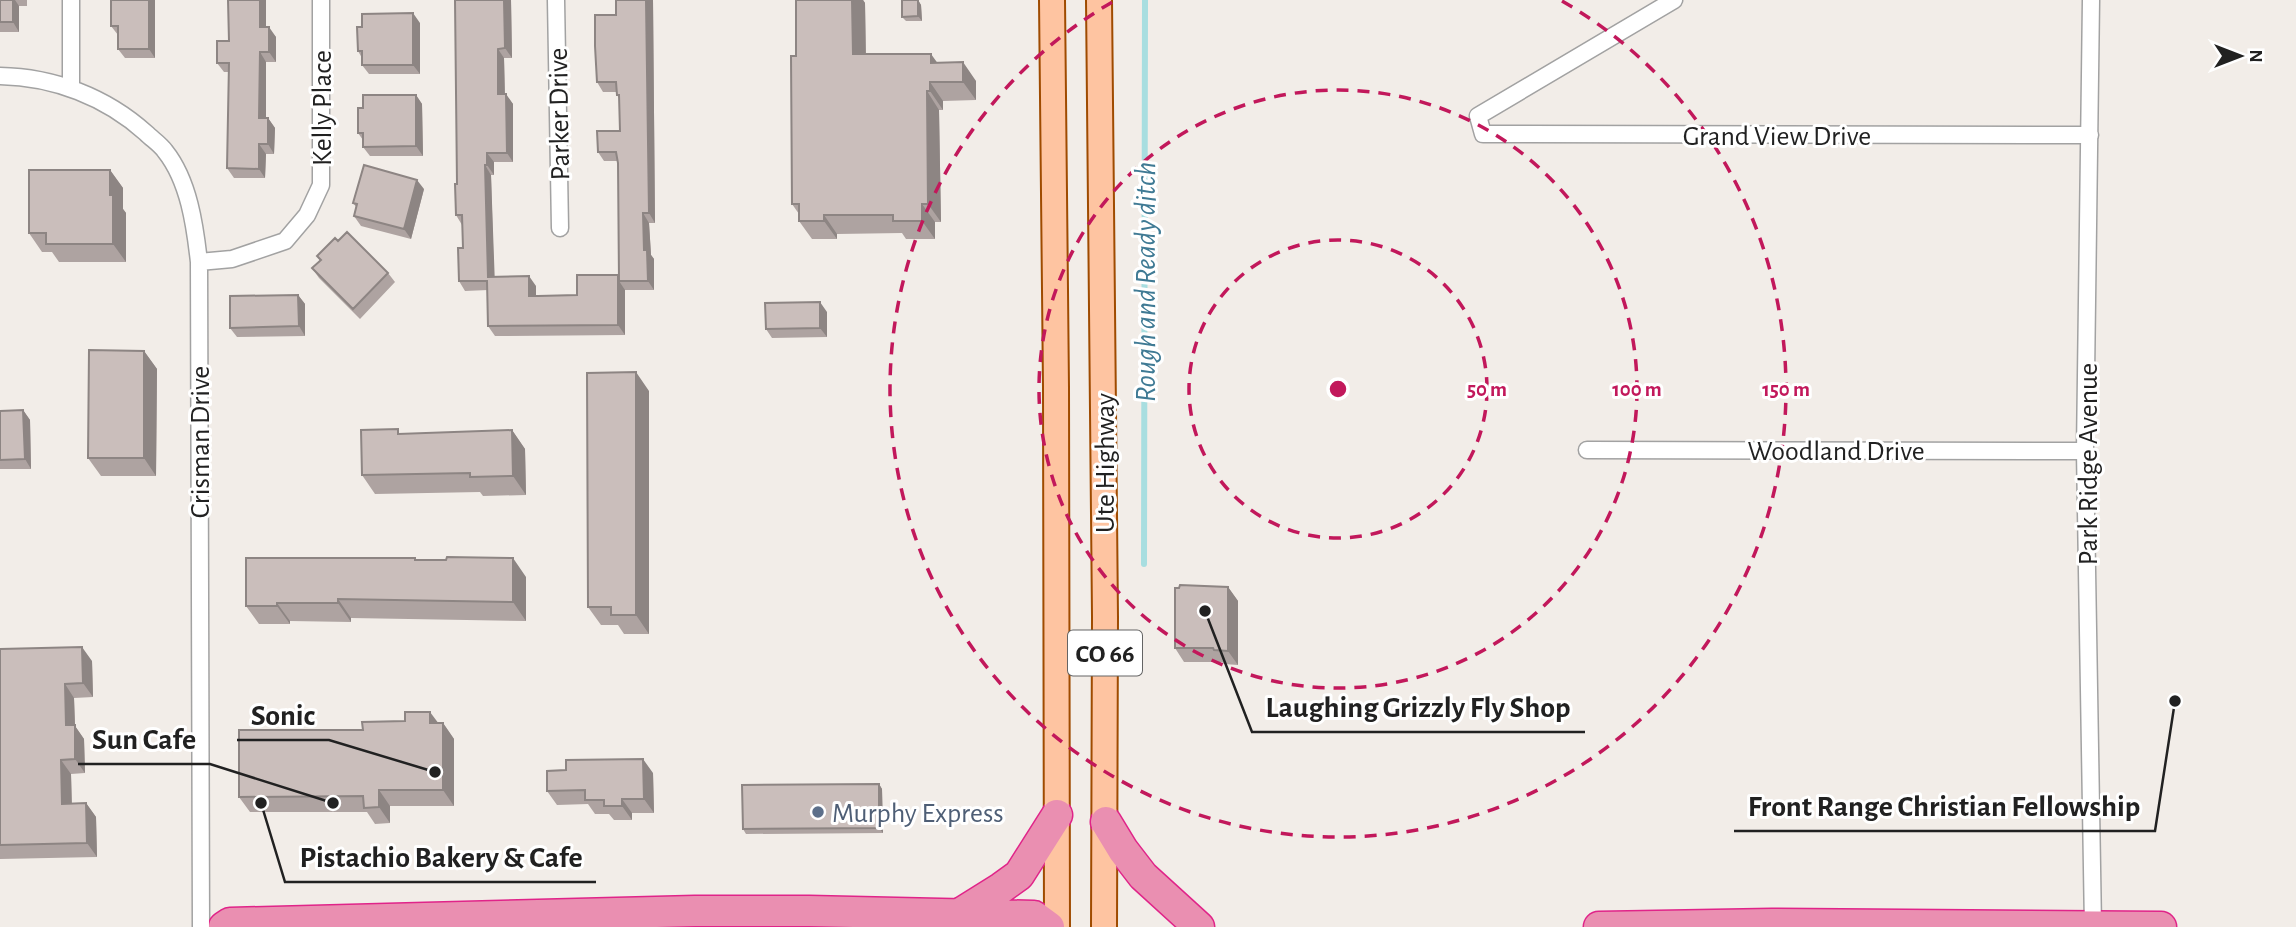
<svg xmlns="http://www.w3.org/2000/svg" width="2296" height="927" viewBox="0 0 2296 927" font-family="'Alegreya Sans',sans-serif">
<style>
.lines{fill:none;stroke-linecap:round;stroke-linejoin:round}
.stream{stroke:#a8dee0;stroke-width:6}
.street-casing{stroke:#a2a2a2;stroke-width:19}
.primary-casing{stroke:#9f4b00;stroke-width:28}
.highway-casing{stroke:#e02489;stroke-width:33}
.street{stroke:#fff;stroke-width:16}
.primary{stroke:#fec4a1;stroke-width:24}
.highway{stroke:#ea8fb1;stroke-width:30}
.wall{fill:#aea3a1}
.shaded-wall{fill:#8d8583}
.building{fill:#cabebb;stroke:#8d8583;stroke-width:2}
.ring{fill:none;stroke:#c2185b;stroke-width:3.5;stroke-dasharray:12 9}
.service-dot{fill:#5c6f8a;stroke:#fff;stroke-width:2.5}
.labels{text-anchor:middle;stroke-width:6;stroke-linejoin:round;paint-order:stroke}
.shield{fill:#fff;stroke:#646464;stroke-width:2}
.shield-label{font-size:26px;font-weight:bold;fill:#212121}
.street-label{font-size:28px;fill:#212121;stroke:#fff}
.service-label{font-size:28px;fill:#4e5e75;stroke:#fff;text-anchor:start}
.water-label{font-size:30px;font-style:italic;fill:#3f7a94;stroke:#fff}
.centre{fill:#c2185b;stroke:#fff;stroke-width:3.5}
.ring-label{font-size:21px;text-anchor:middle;font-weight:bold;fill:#c2185b;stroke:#fff;stroke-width:6;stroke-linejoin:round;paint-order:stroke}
.leader{fill:none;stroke:#212121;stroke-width:2.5}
.callout-dot{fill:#212121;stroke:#fff;stroke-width:2.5}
.callout-label{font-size:30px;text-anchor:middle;font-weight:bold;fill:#212121;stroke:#fff;stroke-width:6;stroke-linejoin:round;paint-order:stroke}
</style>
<rect width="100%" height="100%" fill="#f2ede8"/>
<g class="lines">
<!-- stream -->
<path class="stream" d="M1144,564L1145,0"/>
<!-- street casing -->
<g class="street-casing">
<path id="street" d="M556,0L560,228
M1674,0L1478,116L1483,134L2090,135
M2091,0L2085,451L2093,927
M0,76C54,77 106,97 146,133C152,139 160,144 165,151C189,181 195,226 199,262L201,927
M71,88V0
M199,262L232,259L285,241L307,215L321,185V0
M1587,450L2085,451"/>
</g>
<!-- primary casing -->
<g class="primary-casing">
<path id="primary" d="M1052,0L1056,387L1057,927
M1099,0L1105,617L1104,927"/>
</g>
<!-- highway casing -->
<g class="highway-casing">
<path id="highway" d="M1106,822L1123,850L1143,876L1199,927
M961,913L1001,888L1019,875L1057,815
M224,927L230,923L695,911H809L1034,916L1049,927
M1599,927L1772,924L2161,927"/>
</g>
<!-- street -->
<use href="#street" class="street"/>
<!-- primary -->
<use href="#primary" class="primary"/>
<!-- highway -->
<use href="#highway" class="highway"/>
</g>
<!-- wall -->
<path class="wall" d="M0,0H27V6H19V32H0Z
M111,0H155V58H125L118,49V35L111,26Z
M266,0V27L276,37V62H266V118H268L275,128L274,154H266L265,178H234L227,168L229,72H224L217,63L229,41Z
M511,0L512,58H504L505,94L513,104V162H494V175H491L494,277L536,286V296L577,295L618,275V161H604L598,152L620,131L619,98L617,95V92H603L597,82L616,15V0H653L655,223H649L651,255L654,259V290H625V335L495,336L488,326V290L465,291L459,281L463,248L462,225L456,215L457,184Z
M796,0H863L865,3L866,54L937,63L976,81V100L943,101V110H939L941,222H935V239H906L902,233L837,234V239H812L799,221V214L792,204L796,56Z
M918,0L921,5L922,21H906L902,17Z
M420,23V74H369L362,65V58L358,51Z
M416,95L422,104L423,156H370L363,147V140L358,133L363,108Z
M110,170L123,188V209L126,213V262H59L52,252H42L29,233Z
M424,189L411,239L361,226L354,216L357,208L353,203Z
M338,241L388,273L395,282L360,319L319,278L312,268L320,261L317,256Z
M298,295L305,304V336L237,337L230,328Z
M827,312V337L772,338L766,329Z
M144,351L157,369L156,476H101L88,458Z
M649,391V634H624L618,625H601L588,607Z
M23,410L30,420L31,469H0V411Z
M512,430L525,449L526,495L483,496L480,492L375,494L362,475L401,434Z
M416,560L526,577V621L351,618V622L290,621V624H259L246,606Z
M1228,587L1238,601V665L1224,664L1222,662H1184L1175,648Z
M0,649L92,661L93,697L74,698L75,726L84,739L85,773L71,774L72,804L86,803L96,817L97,857L0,859Z
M438,723H443L454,739V806H390V823L375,824L367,812H250L239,797L363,730Z
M653,773L654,813H632V820H614L609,814H595L588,804L557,805L547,791Z
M879,784L882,789L883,833L746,834L743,829Z"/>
<!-- shaded-wall -->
<path class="shaded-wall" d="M13,0H15L19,6V32L13,22Z
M149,0H155V58L149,49Z
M260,0H266V37L260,27Z
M504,0H511L512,58L505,48Z
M646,0H653L655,223L649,213Z
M852,0H863L865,3L866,73L853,54Z
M918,0L921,5L922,21L918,16Z
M413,13L420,23V74L413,65Z
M269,27L276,37V62L269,52Z
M498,49L504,58L505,104L498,94Z
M260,52L266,62V128L259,118Z
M931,54L944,72L931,63Z
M963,62L976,81V100L963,82Z
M930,82L943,101V110L930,91Z
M927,91L939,110L941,222L928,204Z
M506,94L513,104V162L507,153Z
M416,95L422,104L423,156L416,146Z
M268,118L275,128L274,154L268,144Z
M259,144L266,154L265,178L259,169Z
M487,153L494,162V175L487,165Z
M485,165L491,175L495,286L488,277Z
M110,170L123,188V209L126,213V262L113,244L110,195Z
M417,180L424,189L411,239L404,229Z
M922,204L935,222V239L922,221Z
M643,213L649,223L651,255L654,259V290L648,281L644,250Z
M824,215L837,234V239L824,221Z
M529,276L536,286V305L529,296Z
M619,281L625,290V335L618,325Z
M298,295L305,304V336L299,326Z
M820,302L827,312V337L820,328Z
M144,351L157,369L156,476L144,458Z
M636,372L649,391V634L636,615Z
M23,410L30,420L31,469L25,459Z
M512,430L525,449L526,495L513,476Z
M513,558L526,577V621L513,602Z
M1228,587L1238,601V665L1228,651Z
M338,599L351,618V622L338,603Z
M277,603L290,621V624L277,606Z
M82,647L92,661L93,697L83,683Z
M65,684L74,698L75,726L84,739L85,773L75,759L66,725Z
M430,712L442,728L430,723Z
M443,723L454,739V806L443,790Z
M643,759L653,773L654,813L644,799Z
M61,760L71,774L72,818L62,804Z
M879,784L882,789L883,833L879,828Z
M379,790L390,806V823L379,807Z
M622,799L632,813V820L622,806Z
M86,803L96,817L97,857L87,843Z"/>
<!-- building -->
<path class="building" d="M0,0H13V22H0Z
M111,0H149V49H118V26H111Z
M228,0H260V27H269V52H260L259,118H268V144H259V169L227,168L229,63H217V41H229Z
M455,0H504L505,48L498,49V94H506L507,153H487V165H485L488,277L529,276V296H538L577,295V275H618V325L488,326L487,281H459L458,248H463L462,215H456L455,184H457Z
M616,0H646L649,213H643L644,250H647L648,281H619L618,163L616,152H598L597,131H620L619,95H617L616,82H597L595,46V15H616Z
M796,0H852L853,54H931V63L963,62V82H930V91H927L928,204H922V221H893V215H824V221H799V204H792L791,56H796Z
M902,0H918V16L902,17Z
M413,13V65H362V51H358L357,27H362V14Z
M363,95H416V146L363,147V133H358V108H363Z
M364,165L417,180L404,229L354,216L357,204L353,203Z
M29,170H110V195H113V244H46V233H29Z
M347,232L388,273L353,309L312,268L321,260L317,256L335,238L338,241Z
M298,295L299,326L230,328V296Z
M820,302V328L766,329L765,303Z
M89,350L144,351V458H88Z
M636,372V615H611V607H588L587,373Z
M23,410L25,459L0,460V411Z
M398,429V434L512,430L513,476L470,477V473L362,475L361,430Z
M447,557L513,558V602L338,599V603H277V606H246V558H415V560H446Z
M1180,585L1228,587V651L1214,650L1213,648H1175V588H1179Z
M82,647L83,683L65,684L66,725H75V759L61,760L62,804L86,803L87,843L0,845V649Z
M405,712H430V723H443V790H379V807L364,808L363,796L239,797V730H363L362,722L405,721Z
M643,759L644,799H622V806H604V800H585V790L547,791V771L566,770V760Z
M879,784V828L743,829L742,785Z"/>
<!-- distance rings -->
<g class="ring">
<circle cx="1338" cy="389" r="149"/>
<circle cx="1338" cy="389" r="299"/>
<path d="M1562 1A448 448 0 1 1 1114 1"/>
</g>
<!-- markers -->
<circle class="service-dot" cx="818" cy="812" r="7"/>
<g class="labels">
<!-- shield labels -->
<rect class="shield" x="1068" y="630.5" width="74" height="45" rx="5"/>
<g class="shield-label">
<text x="1105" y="662">CO 66</text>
</g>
<!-- street labels -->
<g class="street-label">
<text transform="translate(321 108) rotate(-90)" y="10">Kelly Place</text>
<text transform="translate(558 114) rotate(-91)" y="10">Parker Drive</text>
<text x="1777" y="145">Grand View Drive</text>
<text transform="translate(199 442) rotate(-90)" y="10">Crisman Drive</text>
<text x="1836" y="460">Woodland Drive</text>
<text transform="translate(1104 463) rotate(-90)" y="10">Ute Highway</text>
<text transform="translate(2087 464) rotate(-90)" y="10">Park Ridge Avenue</text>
</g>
<!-- service labels -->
<g class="service-label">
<text x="832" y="822">Murphy Express</text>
</g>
<!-- water labels -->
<g class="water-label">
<text transform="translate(1145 282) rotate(-90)" y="10">Rough and Ready ditch</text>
</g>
</g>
<circle cx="1338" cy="389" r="10" class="centre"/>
<g class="ring-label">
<text x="1487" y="396">50 m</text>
<text x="1637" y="396">100 m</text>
<text x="1786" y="396">150 m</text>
</g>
<!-- callouts -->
<path class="leader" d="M1205 611L1252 732H1585M435 772L329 740H237M333 803L210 764H78M2175 701L2155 831H1734M261 803L285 882H596"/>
<g class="callout-dot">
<circle cx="1205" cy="611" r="7"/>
<circle cx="435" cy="772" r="7"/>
<circle cx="333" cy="803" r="7"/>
<circle cx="2175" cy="701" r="7"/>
<circle cx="261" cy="803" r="7"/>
</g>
<g class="callout-label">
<text x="1418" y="717">Laughing Grizzly Fly Shop</text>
<text x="283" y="725">Sonic</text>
<text x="144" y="749">Sun Cafe</text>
<text x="1944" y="816">Front Range Christian Fellowship</text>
<text x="441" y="867">Pistachio Bakery &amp; Cafe</text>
</g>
<!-- north arrow -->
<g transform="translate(2240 56) rotate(90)" stroke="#ffffff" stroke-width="5" paint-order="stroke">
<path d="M0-5L12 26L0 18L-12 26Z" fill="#212121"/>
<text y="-10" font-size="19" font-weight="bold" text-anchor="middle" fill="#212121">N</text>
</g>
</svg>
